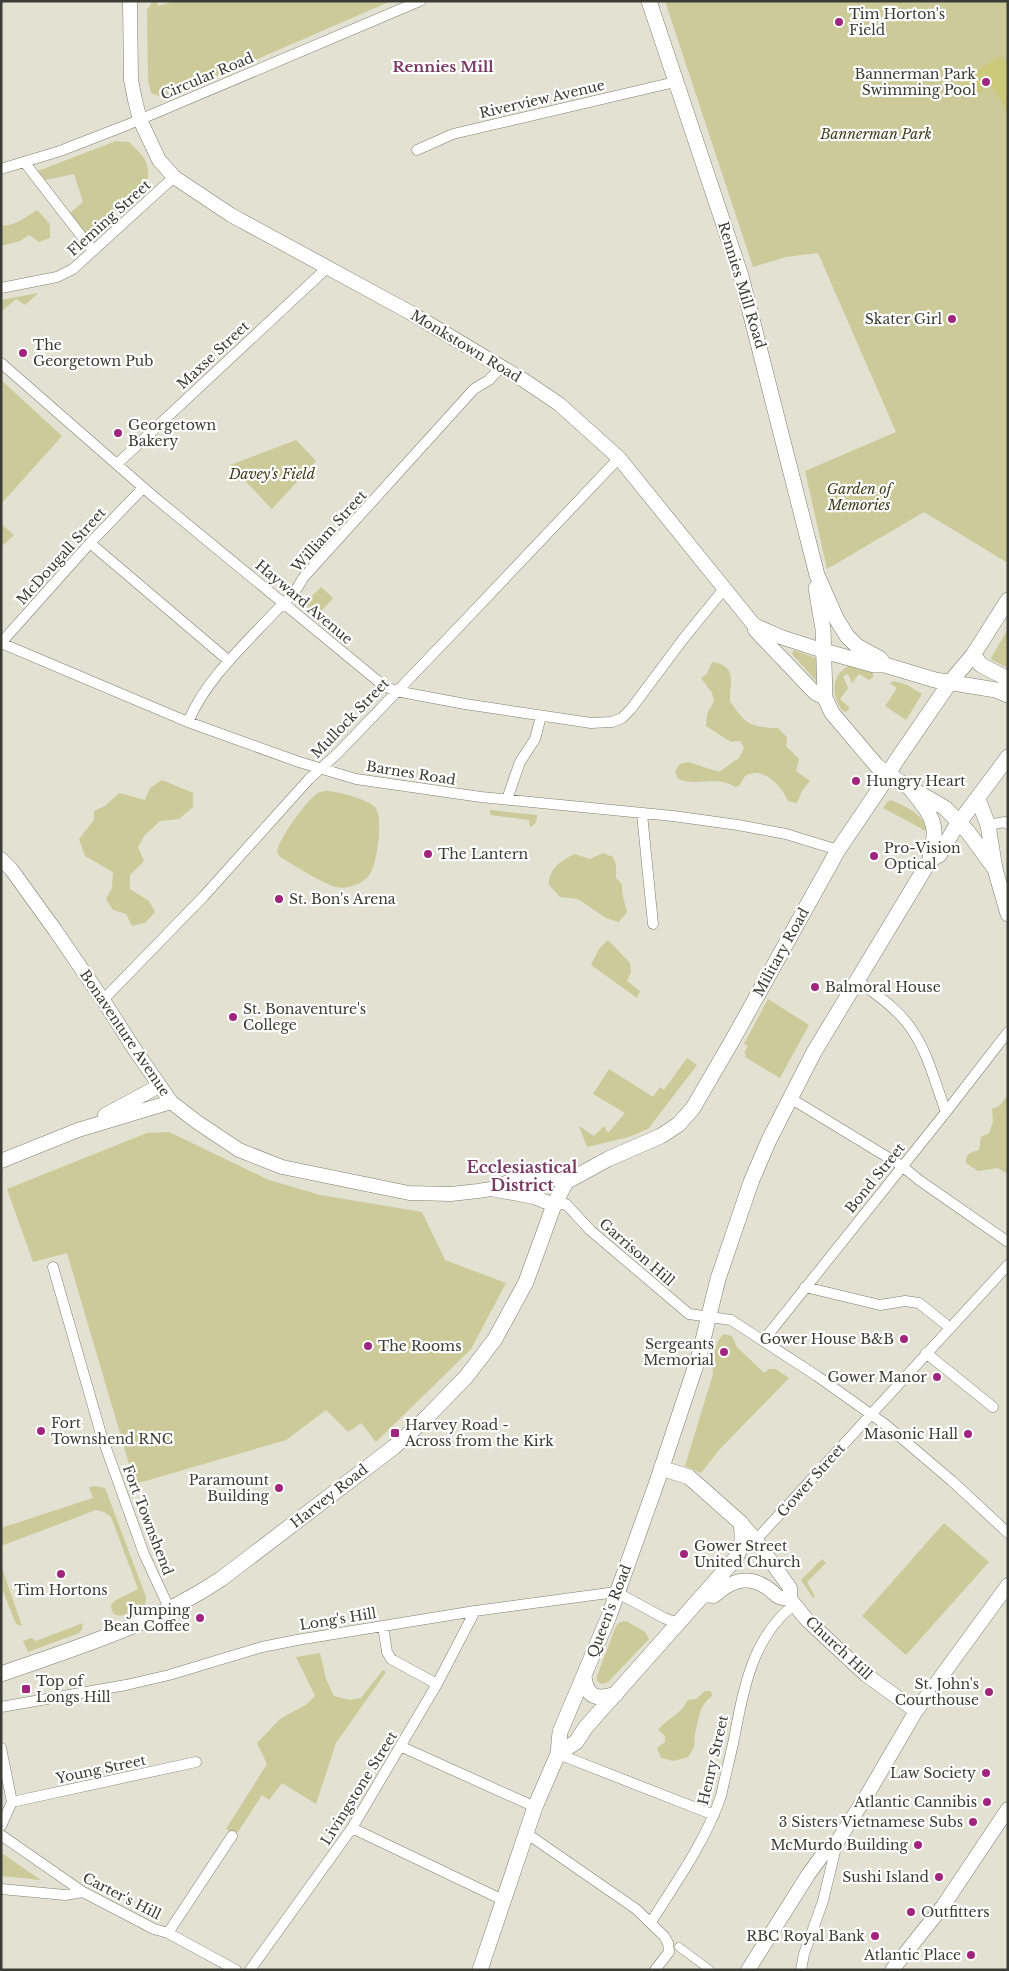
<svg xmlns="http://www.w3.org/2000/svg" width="1009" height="1971" viewBox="0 0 1009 1971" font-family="'Libre Baskerville',serif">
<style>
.green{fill:#cbca98}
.water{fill:#ccc97a}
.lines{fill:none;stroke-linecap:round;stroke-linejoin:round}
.pedestrian-casing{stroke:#7e7e70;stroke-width:9}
.minor-casing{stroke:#7e7e70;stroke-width:11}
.tertiary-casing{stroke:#7e7e70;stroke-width:15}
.secondary-casing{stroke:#7e7e70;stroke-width:16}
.pedestrian{stroke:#fff;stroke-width:8}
.minor{stroke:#fff;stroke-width:10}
.tertiary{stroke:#fff;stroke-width:14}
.secondary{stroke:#fff;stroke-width:15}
.poi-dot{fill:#a0267d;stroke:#fff;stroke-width:2}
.labels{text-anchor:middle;stroke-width:4.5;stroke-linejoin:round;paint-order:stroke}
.poi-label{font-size:14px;fill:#3c3c36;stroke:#fff;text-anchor:end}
.street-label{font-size:14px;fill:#3c3c36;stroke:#fff}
.park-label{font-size:14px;font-style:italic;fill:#3e3c1a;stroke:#fff}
.neighbourhood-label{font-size:15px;font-weight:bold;fill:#793b63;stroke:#fff}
.quarter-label{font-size:16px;font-weight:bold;fill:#793b63;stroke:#fff}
</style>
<rect width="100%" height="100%" fill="#e2e1d2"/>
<!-- green -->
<path class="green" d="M153,1H157L158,6L177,1H391L172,96L164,98L151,93L148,80L147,10Z
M665,1H1008V563L924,512L827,569L805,471L896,432L818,253L786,257L753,267Z
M116,141L129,142C144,157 149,159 148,181L87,237L70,213L83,202L74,174L45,180L38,171Z
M37,210L50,224V238L39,242L29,235L20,241L1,246V225C13,228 27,216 37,210Z
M38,293L25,305L16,299L1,312V300Z
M1,380L62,436L1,504Z
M296,440L316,461L272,509L230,465Z
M1,524L14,535L1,547Z
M321,587L333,598L318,615L304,604Z
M1008,629V668L992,660L991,658Z
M794,650L816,658L817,682L792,654Z
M712,662C739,666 729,684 730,702C734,706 736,710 740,715C749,727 764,728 778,728L787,737L786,746L799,759L796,771L810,781L802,791L797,803L788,801C783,789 771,774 756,773C753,772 748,775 745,776L739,786L735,787C716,775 698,787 678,779L675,771L680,764L688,762L719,772L739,758L744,748L740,741L731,742L706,726L707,714L714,701L712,693L701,678L707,674Z
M852,665L873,672V677L869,680L859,674L852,683L848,674L843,676L848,688L840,699L850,708L846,712L843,711C830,696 831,671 852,665Z
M894,681L907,685L922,694L906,720L885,706L897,688L890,683Z
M162,780L193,793V807L179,819L160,821L144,836L138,847L144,861L130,875V889L149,901L155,912L145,923L132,926L126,914L113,910L106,899L112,888L113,872L85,856L79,839L94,820V811L105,806L119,793L145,800L150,788Z
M325,791C337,791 367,799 375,807C384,817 377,863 370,874C364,883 348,890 337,887C324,885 293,864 280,857L277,852C278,840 307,799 318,793C318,793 324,791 325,791Z
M891,800C906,807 924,813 926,831L883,808L887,802Z
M490,810L537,815C537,820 536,825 530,827L529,820L490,815Z
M603,853L613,857L616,865V878L622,884C621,894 625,902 627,912L619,922L606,918L578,899L560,897L549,885C548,870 561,860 575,854L590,859Z
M608,940L630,963L631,972L627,981L640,991L637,998L591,965L599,949Z
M768,999L809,1025L780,1078L745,1057L746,1054L744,1053L748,1046L744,1044Z
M687,1058L697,1065L648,1129L629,1137L587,1147L579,1126L594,1136L604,1126L608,1133L625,1113L593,1094L609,1069L653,1097L660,1087L664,1090Z
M1008,1095V1174L998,1168L978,1171L966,1163C965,1154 971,1152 979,1150L981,1137L989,1133L993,1122L992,1109L999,1106Z
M169,1132L269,1180L320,1195L422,1212L445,1260L506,1283L471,1349L376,1442L361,1423L348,1432L326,1410L286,1440L135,1484L67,1253L33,1262L7,1189L147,1133Z
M724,1334L732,1336L737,1347L764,1373L769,1369H776L789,1378L719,1450L701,1473L685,1466L713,1374C712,1363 714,1341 724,1334Z
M95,1486L105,1488L146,1597L145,1605C136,1610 111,1626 111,1605L116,1600L138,1589L111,1517L104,1512L96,1510L1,1546V1528L93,1498L89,1487Z
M944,1523L989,1562L906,1655L862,1616Z
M822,1559L826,1563L807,1582L815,1596L813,1598L801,1580Z
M1,1565L22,1626L16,1624L1,1586Z
M626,1621L645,1632L649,1639L608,1682L602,1684L597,1681V1676L616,1626L620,1622Z
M83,1623L82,1629L79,1633L28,1652L23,1641L31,1638L36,1641Z
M320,1653L326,1679L334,1696L350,1700L361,1698L383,1670L386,1672L336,1743L316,1804L282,1783L269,1800L262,1795L236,1835L226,1829L267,1764L257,1743L280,1719L307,1704L315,1696L296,1657Z
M705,1691H711L712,1696C698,1706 699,1720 695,1734C694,1738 695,1743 694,1746C693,1750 690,1754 688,1757L673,1761L661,1758L657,1748L665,1742V1736L658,1730C668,1718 681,1714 688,1700L696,1699Z
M3,1854L41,1880L1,1876V1855Z"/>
<!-- water -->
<path class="water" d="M1001,56L1008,67L1007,111L991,85L973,96L962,80Z"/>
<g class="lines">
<!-- pedestrian casing -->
<g class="pedestrian-casing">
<path id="pedestrian" d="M679,1947L710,1970"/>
</g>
<!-- minor casing -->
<g class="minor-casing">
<path id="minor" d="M417,150L453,134L675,82
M25,163L93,251
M1,169L60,151L127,125L420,1
M1,288L57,277L73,269L174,177
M1,363L153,496L384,686L396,691L465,704L591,723L612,722L622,718L631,709L684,638L724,589
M117,464L328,267
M90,543L229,661
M1,643L188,722L299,762L356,779L481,797L673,816L738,825L786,834L838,850
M1,643L90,543L143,488
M188,722C206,680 240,649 271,616C284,602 294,596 303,578L474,389L489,380L501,367
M507,799L520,762L535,739L541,716
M642,814L653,924
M988,825L1005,822L1008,824
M857,980C877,995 901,1011 914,1033C929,1056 936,1086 946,1112
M103,1000L204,896L309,779L338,753L453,633L619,458
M790,1098L902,1166L919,1180L1008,1242
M554,1205L566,1204L590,1230L689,1314L731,1320L817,1376L886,1425L952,1481L1008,1533
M53,1267L101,1434L144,1554L170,1610
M805,1287L880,1305L905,1301L919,1303L949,1327
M763,1341L946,1112L1008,1032
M926,1353L993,1407
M756,1540L1008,1265
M383,1626L387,1652L391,1659L437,1684
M1,1707L126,1685L169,1675L262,1647L297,1640L475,1611L616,1592L664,1618L677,1623
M402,1747L535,1807
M1,1748L12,1802L1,1826
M558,1754L714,1815
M12,1802L196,1762
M352,1828L503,1900
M526,1833L636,1909L664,1936L668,1943L669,1952L655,1970
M1,1835L83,1892L154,1929L168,1933L236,1970
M1,1889L65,1895L83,1892
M651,1922C677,1881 705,1842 721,1796C725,1777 730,1758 734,1739C743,1691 752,1637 794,1605
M168,1933L232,1836
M250,1970L352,1828L437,1684L475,1611
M801,1970L804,1954L823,1901L837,1843"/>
</g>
<!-- tertiary casing -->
<g class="tertiary-casing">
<path id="tertiary" d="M130,1L131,80L135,100L140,120L159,160L174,177L231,215L411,313L525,381L559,404L619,458L754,625L755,630L815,693L825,698
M754,625L781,637L824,651
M1,859L11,869L55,930L103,1000L135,1050L171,1102L197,1122L239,1150L282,1167L409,1193L451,1194L478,1191L491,1189L516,1179L545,1176L566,1182
M105,1115L159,1086
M1,1161L78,1130L171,1102
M491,1189L534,1197L554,1205
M741,1523L756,1540L780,1574L790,1588V1599L807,1620L865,1674L916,1711
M703,1595L714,1596C729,1582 746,1574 766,1587C778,1594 773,1598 790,1599
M748,1970L808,1875L821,1857L837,1842L867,1795L916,1711L1008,1585
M892,1970L943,1906L1008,1809"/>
</g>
<!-- secondary casing -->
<g class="secondary-casing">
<path id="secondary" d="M649,1L741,276L817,575L837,620L847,636L857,646L879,658L885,665L935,680L996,690L1008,695
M816,588L823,629L825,698L832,713L877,766L900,782L945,808L968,832L995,869
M824,651L874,665H885
M973,655L981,665L1008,679
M978,799L988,825L995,869L1008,914
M930,860L939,855L955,828L1008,757
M1,1674C78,1647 152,1625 221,1579L394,1447L424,1420L466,1377L495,1339L526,1282L554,1205L566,1182L608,1159L661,1136L679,1124L693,1108L732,1041L838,850L880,788L896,761L951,681L973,655L1008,600
M584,1677C587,1698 597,1700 616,1694
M558,1754L576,1742L586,1727L735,1559C743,1546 743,1537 741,1523L689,1477L661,1468
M480,1970L535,1807L558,1754L560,1732L609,1616L658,1479L699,1356L718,1279L751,1182L769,1140L814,1052L930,860C930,851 933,845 934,837C936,817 921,803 910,788"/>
</g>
<!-- pedestrian -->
<use href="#pedestrian" class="pedestrian"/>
<!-- minor -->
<use href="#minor" class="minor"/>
<!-- tertiary -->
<use href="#tertiary" class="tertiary"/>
<!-- secondary -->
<use href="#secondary" class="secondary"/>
</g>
<!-- markers -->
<g class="poi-dot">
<circle cx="839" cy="22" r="5"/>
<circle cx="986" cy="82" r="5"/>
<circle cx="952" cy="319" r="5"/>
<circle cx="23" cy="353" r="5"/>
<circle cx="118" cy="433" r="5"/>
<circle cx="856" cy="781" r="5"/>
<circle cx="428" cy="854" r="5"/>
<circle cx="874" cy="856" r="5"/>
<circle cx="279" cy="899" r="5"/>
<circle cx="815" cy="987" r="5"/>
<circle cx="233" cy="1017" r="5"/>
<circle cx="904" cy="1339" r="5"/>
<circle cx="368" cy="1346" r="5"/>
<circle cx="724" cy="1352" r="5"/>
<circle cx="937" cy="1377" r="5"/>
<circle cx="41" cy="1431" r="5"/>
<rect x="390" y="1428" width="10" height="10" rx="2.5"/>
<circle cx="968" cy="1434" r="5"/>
<circle cx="279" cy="1488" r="5"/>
<circle cx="684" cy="1554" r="5"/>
<circle cx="61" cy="1574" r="5"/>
<circle cx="200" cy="1618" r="5"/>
<rect x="21" y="1684" width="10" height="10" rx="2.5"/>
<circle cx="989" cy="1692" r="5"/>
<circle cx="986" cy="1773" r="5"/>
<circle cx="987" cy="1802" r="5"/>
<circle cx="973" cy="1822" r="5"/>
<circle cx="918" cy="1845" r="5"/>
<circle cx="939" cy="1877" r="5"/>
<circle cx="911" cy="1912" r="5"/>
<circle cx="875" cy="1936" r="5"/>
<circle cx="971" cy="1955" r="5"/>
</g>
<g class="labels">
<!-- poi labels -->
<g class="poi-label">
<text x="849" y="19" text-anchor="start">Tim Horton's<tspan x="849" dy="16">Field</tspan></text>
<text x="976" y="79">Bannerman Park<tspan x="976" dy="16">Swimming Pool</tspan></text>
<text x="942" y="324">Skater Girl</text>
<text x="33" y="350" text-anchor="start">The<tspan x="33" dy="16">Georgetown Pub</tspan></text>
<text x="128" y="430" text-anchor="start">Georgetown<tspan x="128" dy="16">Bakery</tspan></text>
<text x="866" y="786" text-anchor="start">Hungry Heart</text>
<text x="884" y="853" text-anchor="start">Pro-Vision<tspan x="884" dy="16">Optical</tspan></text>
<text x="438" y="859" text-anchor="start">The Lantern</text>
<text x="289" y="904" text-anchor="start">St. Bon's Arena</text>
<text x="825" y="992" text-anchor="start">Balmoral House</text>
<text x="243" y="1014" text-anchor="start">St. Bonaventure's<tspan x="243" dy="16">College</tspan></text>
<text x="894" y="1344">Gower House B&amp;B</text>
<text x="714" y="1349">Sergeants<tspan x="714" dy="16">Memorial</tspan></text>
<text x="378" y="1351" text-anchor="start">The Rooms</text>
<text x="927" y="1382">Gower Manor</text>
<text x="51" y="1428" text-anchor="start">Fort<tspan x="51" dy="16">Townshend RNC</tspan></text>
<text x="405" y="1430" text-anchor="start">Harvey Road -<tspan x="405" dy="16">Across from the Kirk</tspan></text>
<text x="958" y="1439">Masonic Hall</text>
<text x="269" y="1485">Paramount<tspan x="269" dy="16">Building</tspan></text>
<text x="694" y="1551" text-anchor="start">Gower Street<tspan x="694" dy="16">United Church</tspan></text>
<text x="61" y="1595" text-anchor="middle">Tim Hortons</text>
<text x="190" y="1615">Jumping<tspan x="190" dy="16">Bean Coffee</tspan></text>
<text x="36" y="1686" text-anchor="start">Top of<tspan x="36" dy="16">Longs Hill</tspan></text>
<text x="979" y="1689">St. John's<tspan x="979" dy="16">Courthouse</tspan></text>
<text x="976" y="1778">Law Society</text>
<text x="977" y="1807">Atlantic Cannibis</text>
<text x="963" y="1827">3 Sisters Vietnamese Subs</text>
<text x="908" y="1850">McMurdo Building</text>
<text x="929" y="1882">Sushi Island</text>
<text x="921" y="1917" text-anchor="start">Outfitters</text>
<text x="865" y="1941">RBC Royal Bank</text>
<text x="961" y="1960">Atlantic Place</text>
</g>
<!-- street labels -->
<g class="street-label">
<text transform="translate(207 76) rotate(-23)" y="5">Circular Road</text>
<text transform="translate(542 99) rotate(-13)" y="5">Riverview Avenue</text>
<text transform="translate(109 218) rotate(-42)" y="5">Fleming Street</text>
<text transform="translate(742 285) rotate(73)" y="5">Rennies Mill Road</text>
<text transform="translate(466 346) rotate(31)" y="5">Monkstown Road</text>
<text transform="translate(213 355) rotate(-43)" y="5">Maxse Street</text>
<text transform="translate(329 531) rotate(-48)" y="5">William Street</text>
<text transform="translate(61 556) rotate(-48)" y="5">McDougall Street</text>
<text transform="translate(304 602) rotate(40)" y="5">Hayward Avenue</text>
<text transform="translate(350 718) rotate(-46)" y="5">Mullock Street</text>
<text transform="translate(411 773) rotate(9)" y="5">Barnes Road</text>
<text transform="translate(781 952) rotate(-61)" y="5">Military Road</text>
<text transform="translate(125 1033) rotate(56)" y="5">Bonaventure Avenue</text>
<text transform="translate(875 1178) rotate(-51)" y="5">Bond Street</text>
<text transform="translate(637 1252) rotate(41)" y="5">Garrison Hill</text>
<text transform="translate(811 1480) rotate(-48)" y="5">Gower Street</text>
<text transform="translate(329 1496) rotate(-38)" y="5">Harvey Road</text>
<text transform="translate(148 1520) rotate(69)" y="5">Fort Townshend</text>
<text transform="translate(609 1611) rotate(-69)" y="5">Queen's Road</text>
<text transform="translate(338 1619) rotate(-9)" y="5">Long's Hill</text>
<text transform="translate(839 1648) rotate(43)" y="5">Church Hill</text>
<text transform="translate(713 1760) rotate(-77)" y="5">Henry Street</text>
<text transform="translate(101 1769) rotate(-12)" y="5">Young Street</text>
<text transform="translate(359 1788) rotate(-58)" y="5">Livingstone Street</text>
<text transform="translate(122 1896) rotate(27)" y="5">Carter's Hill</text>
</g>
<!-- park labels -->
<g class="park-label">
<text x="876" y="139">Bannerman Park</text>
<text x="272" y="479">Davey's Field</text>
<text x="859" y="494">Garden of<tspan x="859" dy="16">Memories</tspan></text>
</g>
<!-- neighbourhood labels -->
<g class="neighbourhood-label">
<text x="443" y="72">Rennies Mill</text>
</g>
<!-- quarter labels -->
<g class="quarter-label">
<text x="522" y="1173">Ecclesiastical<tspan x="522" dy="18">District</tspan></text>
</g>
</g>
<!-- border -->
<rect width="1009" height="1971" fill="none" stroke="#3c3c36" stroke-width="5"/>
</svg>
